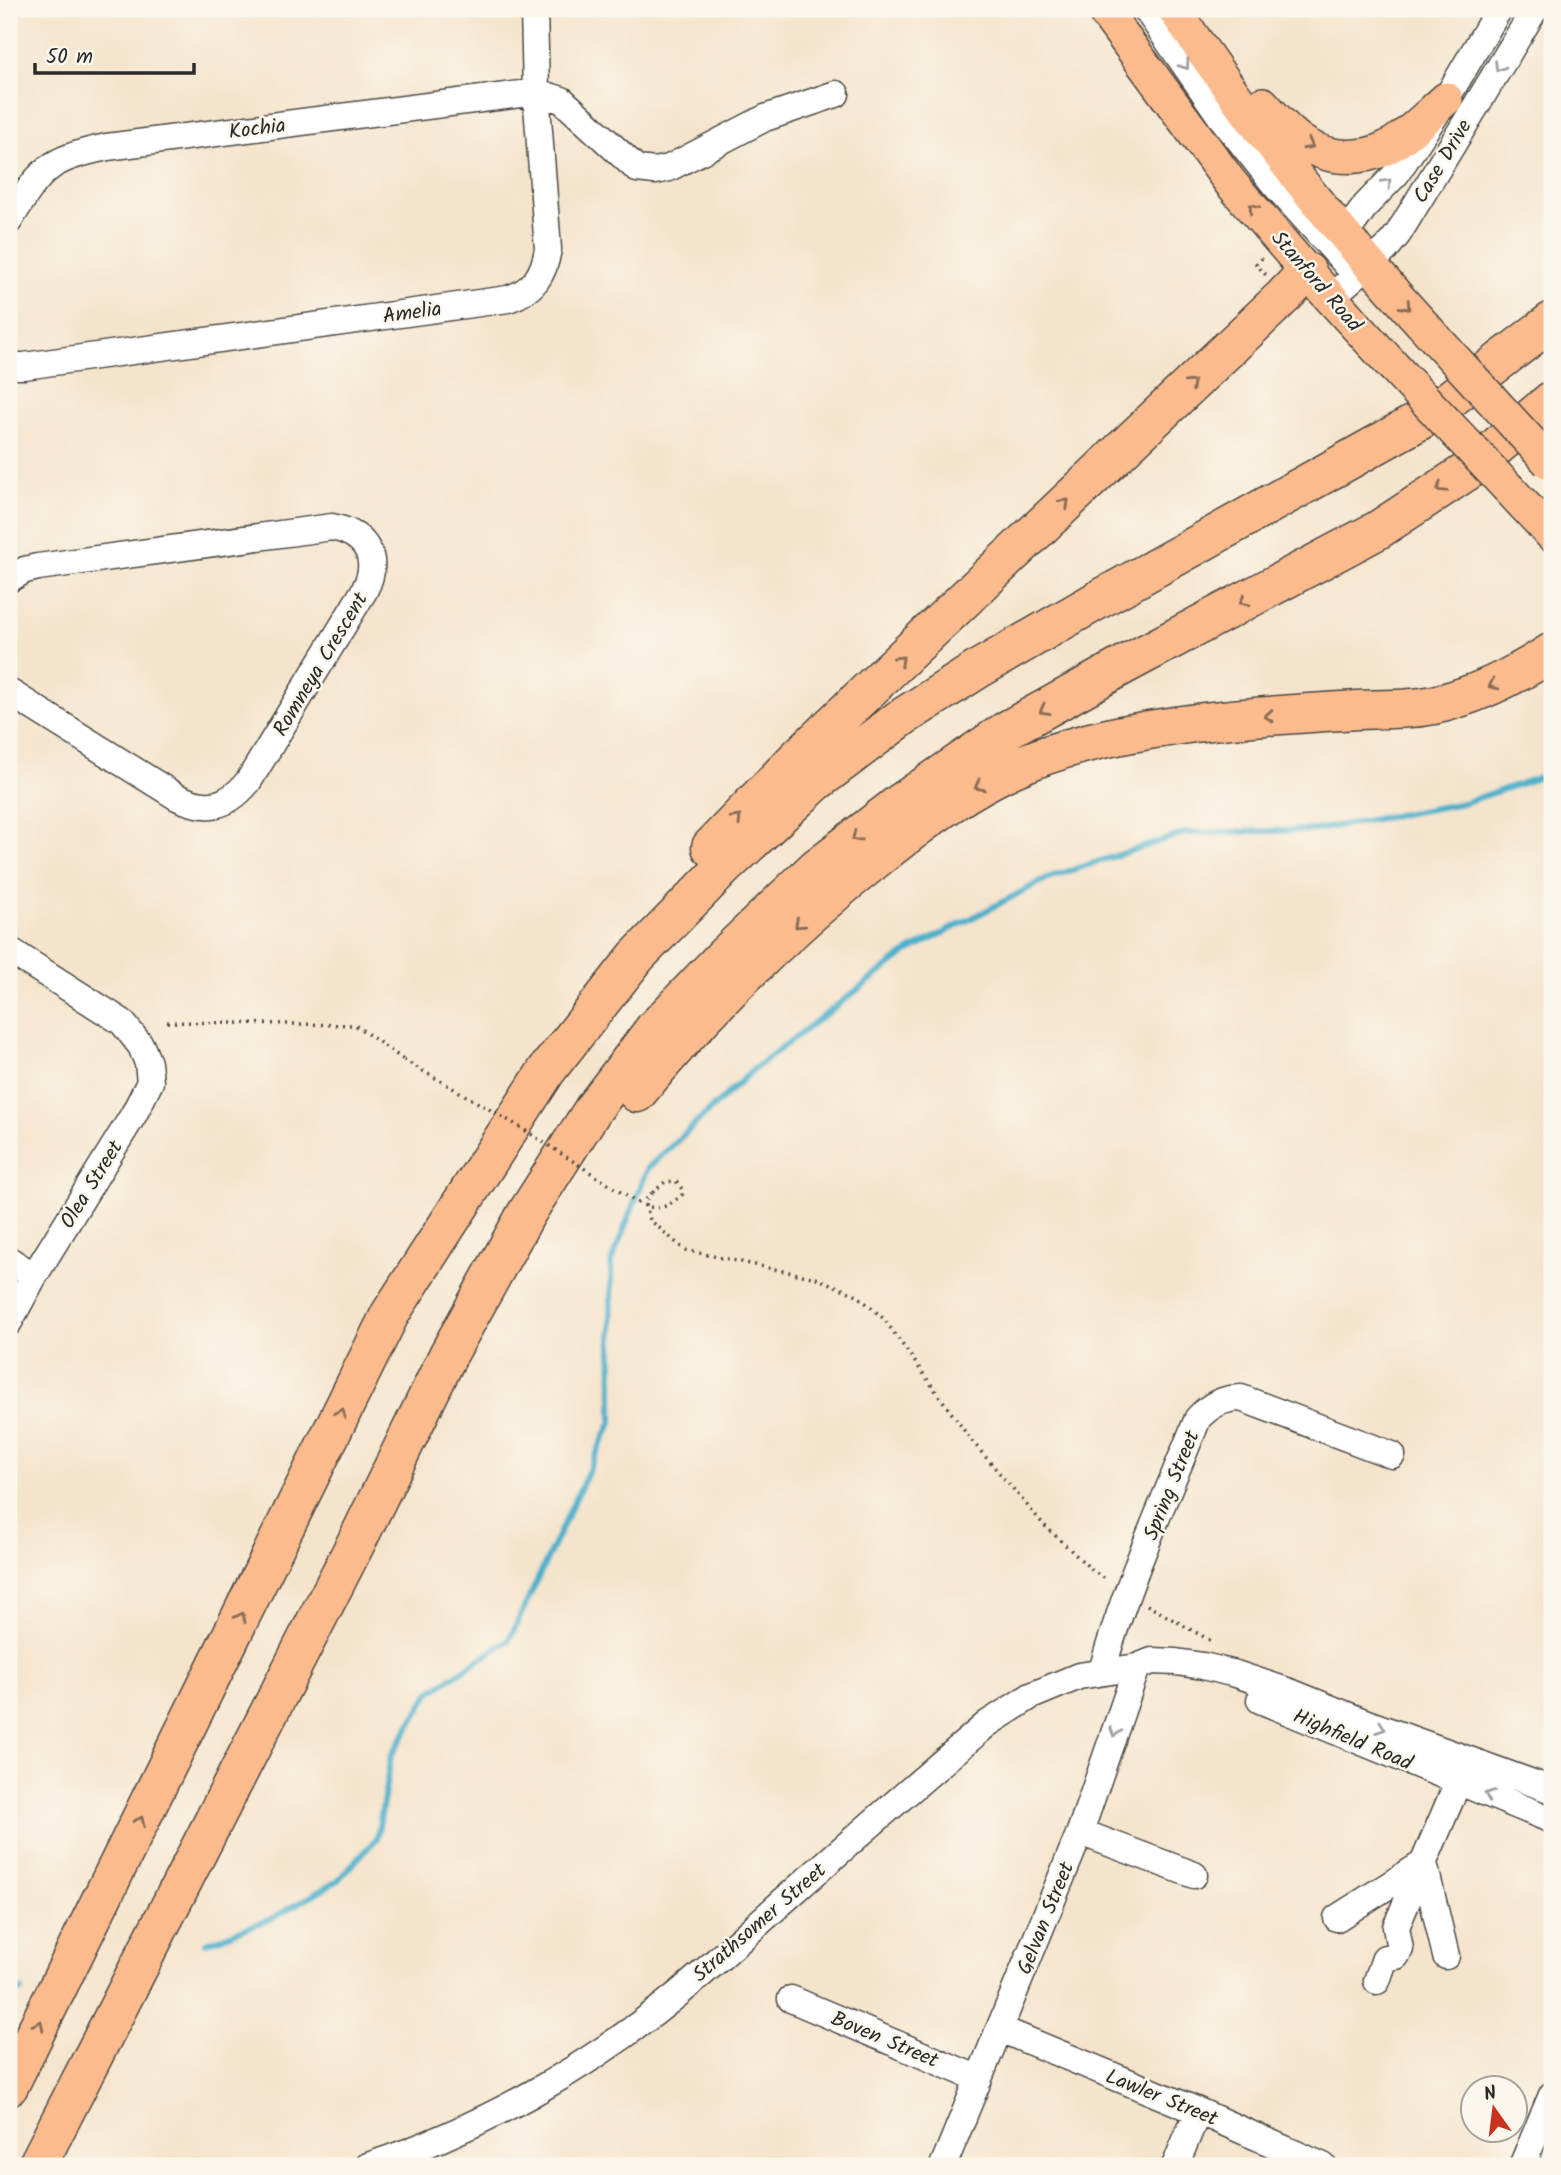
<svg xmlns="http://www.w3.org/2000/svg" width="1561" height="2175" viewBox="0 0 1561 2175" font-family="Kalam,sans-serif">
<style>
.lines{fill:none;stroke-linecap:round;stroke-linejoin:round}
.stream{stroke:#4db0cc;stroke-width:6}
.minor-casing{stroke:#494743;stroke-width:29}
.major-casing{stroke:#494743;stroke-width:36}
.highway-casing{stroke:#494743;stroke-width:41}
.path{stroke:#494743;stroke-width:3.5;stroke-dasharray:2 5;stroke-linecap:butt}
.minor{stroke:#fff;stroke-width:26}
.major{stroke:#fbbb8d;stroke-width:33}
.highway{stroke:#fbbb8d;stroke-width:38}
.major-bridge-casing{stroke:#494743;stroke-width:36;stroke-linecap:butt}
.path-bridge{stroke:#494743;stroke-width:3.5;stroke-dasharray:2 5;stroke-linecap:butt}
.major-bridge{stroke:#fbbb8d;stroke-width:33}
.oneway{stroke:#a0a0a0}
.oneway2{stroke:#896c57}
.labels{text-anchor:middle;stroke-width:5;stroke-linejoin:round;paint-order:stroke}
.street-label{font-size:21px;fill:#2b2b2b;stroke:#fbf7ec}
</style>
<rect width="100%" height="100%" fill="#fbf7ec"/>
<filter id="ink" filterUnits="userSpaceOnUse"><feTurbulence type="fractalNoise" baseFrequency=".0143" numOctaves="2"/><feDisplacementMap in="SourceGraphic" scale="14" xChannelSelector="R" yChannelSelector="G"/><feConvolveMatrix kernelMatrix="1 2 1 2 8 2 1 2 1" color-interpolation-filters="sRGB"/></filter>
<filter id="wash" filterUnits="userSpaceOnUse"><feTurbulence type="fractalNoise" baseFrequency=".00686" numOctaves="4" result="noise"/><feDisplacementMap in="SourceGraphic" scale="28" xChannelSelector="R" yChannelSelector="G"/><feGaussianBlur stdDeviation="1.57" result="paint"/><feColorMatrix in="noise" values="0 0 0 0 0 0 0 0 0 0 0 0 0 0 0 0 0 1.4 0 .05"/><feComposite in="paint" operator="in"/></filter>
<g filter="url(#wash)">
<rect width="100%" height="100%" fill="#f5e4cc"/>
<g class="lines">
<!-- stream -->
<path class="stream" d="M206,1943L271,1919L337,1881L377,1838L391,1756L430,1692L509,1640L612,1421L611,1262L648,1168L755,1068L907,952L1048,878L1185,833L1315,830L1463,803L1552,773
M9,1995L22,1990"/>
</g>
</g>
<g filter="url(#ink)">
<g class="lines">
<!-- minor casing -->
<g class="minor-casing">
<path id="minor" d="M1146,9L1221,117L1274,184L1356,275
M9,221C41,169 46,160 107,147L536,92L562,100L637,169L655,171L669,168L765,118L836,94
M1333,248L1344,236L1366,205L1396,174L1446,99L1499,9
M1330,298L1386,249L1398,234L1535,9
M9,366H24L508,299C533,291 544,275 548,249L536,92L534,9
M9,579L25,570L38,567L332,527C367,534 381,559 364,591L248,782C226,808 207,811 177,797L9,692
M9,950L122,1022L141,1046L148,1063L150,1082L134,1114L34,1276L9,1322
M9,1260L34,1276
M1102,1671C1126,1584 1164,1502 1198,1418C1210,1405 1223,1398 1241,1398L1392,1455
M1260,1700L1552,1820
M1080,1832L1194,1875
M1337,1918L1424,1863L1446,1956
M1377,1981L1385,1958L1396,1956L1400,1949L1396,1927L1458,1782
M791,1999L979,2079
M1000,2029L1198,2111L1323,2166
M368,2166C480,2129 587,2069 678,1994C719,1960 758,1923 798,1888C860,1833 923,1779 987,1724L1031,1696L1079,1676L1137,1667L1152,1661L1176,1662L1203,1666L1236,1674L1290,1692L1364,1722L1552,1790
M943,2166L1080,1832L1137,1667
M1175,2166L1198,2111
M1522,2166L1552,2095"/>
</g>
<!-- major casing -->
<g class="major-casing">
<path id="major" d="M1103,9L1230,182L1307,272L1393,366
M1174,9C1252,125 1340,235 1435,338
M1263,104C1290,135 1313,160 1357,156C1370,155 1382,151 1393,144C1412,132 1429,114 1446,99
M1509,489L1552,535"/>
</g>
<!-- highway casing -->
<g class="highway-casing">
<path id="highway" d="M711,847L798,757L1284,296L1307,272
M637,1093C709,1005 791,926 880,856C924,821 970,786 1023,764C1080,740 1143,730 1203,722C1254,716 1306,713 1357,710C1384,709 1417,710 1442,703C1482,693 1518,674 1552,652
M9,2086L390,1314L547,1070L637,956L725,866L816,782L901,718L980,668L1098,600L1428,416L1552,321
M37,2166L360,1535L448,1355L526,1214L594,1108L654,1029L725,955L816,868L900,803L1007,730L1126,664L1378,530L1469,470L1552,400"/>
</g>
<!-- path -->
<path class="path" d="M1262,258L1256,264L1266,275
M167,1022L355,1025L404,1060
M652,1193L645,1201L650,1220L685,1250L816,1278L857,1295L884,1319L971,1440L1044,1525L1094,1572L1108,1580
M1147,1605L1213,1642"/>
<!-- minor -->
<use href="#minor" class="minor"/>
<!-- major -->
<use href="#major" class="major"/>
<!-- highway -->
<use href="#highway" class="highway"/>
<!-- major-bridge casing -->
<g class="major-bridge-casing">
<path id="major-bridge" d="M1435,338L1549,462
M1393,366L1509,489"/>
</g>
<!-- path-bridge -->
<path class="path-bridge" d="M404,1060L520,1127L636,1202C656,1211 664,1210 682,1195V1189L676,1181L665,1182L652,1193"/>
<!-- major-bridge -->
<use href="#major-bridge" class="major-bridge"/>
</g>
<!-- one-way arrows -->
<defs><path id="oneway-chevron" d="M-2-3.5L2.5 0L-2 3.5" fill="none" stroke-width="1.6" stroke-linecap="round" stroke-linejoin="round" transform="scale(1.75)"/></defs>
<g class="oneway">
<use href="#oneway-chevron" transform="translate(1185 65) rotate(55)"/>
<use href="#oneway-chevron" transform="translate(1499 67) rotate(121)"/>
<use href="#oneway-chevron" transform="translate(1387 183) rotate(-47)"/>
<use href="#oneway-chevron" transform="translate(1381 1728) rotate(20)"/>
<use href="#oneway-chevron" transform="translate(1115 1732) rotate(109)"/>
<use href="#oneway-chevron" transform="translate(1489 1795) rotate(-158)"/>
</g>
<g class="oneway2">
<use href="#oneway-chevron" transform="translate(1309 145) rotate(30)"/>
<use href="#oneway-chevron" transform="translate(1253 208) rotate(-131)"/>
<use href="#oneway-chevron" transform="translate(1406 306) rotate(48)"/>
<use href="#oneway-chevron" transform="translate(1191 384) rotate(-43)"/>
<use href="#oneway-chevron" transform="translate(1441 488) rotate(146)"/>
<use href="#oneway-chevron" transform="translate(1065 503) rotate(-44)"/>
<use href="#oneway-chevron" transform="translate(1244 601) rotate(152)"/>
<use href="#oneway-chevron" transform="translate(900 660) rotate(-44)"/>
<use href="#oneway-chevron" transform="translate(1493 685) rotate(153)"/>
<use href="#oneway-chevron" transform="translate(1044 710) rotate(151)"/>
<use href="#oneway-chevron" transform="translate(1269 716) rotate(175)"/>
<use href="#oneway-chevron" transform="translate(979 786) rotate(152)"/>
<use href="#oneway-chevron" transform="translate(737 819) rotate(-46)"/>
<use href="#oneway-chevron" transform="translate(856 837) rotate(143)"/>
<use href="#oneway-chevron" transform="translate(799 924) rotate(138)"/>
<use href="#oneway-chevron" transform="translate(341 1413) rotate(-64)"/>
<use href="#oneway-chevron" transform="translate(241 1617) rotate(-64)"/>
<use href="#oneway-chevron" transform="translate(140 1821) rotate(-64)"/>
<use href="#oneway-chevron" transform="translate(39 2025) rotate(-64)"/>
</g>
</g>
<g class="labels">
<!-- street labels -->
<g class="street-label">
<text transform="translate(257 128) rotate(-7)" y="7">Kochia</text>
<text transform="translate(1442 161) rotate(-59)" y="7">Case Drive</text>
<text transform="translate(1317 281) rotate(49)" y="7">Stanford Road</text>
<text transform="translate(412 312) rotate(-8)" y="7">Amelia</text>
<text transform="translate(320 664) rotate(-59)" y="7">Romneya Crescent</text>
<text transform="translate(91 1184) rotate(-58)" y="7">Olea Street</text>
<text transform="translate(1171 1485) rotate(-68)" y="7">Spring Street</text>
<text transform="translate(1353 1739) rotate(23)" y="7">Highfield Road</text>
<text transform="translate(1045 1918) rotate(-68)" y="7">Gelvan Street</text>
<text transform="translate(759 1922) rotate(-41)" y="7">Strathsomer Street</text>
<text transform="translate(885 2039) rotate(23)" y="7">Boven Street</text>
<text transform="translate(1162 2097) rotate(22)" y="7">Lawler Street</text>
</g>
</g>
<!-- margin -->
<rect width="1561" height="2175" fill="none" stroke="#fbf7ec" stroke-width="35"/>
<!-- north arrow -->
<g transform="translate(1494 2109) rotate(346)"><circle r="33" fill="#fbf7ec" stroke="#a8a59f" stroke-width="2"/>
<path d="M0-5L12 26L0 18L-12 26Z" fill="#c8321e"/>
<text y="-10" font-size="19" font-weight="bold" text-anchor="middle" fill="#2b2b2b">N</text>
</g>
<!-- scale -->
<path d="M35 63v10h159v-10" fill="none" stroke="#2b2b2b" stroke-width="3.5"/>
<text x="46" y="63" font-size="21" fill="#2b2b2b" stroke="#fbf7ec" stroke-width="5" paint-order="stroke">50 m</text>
</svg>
